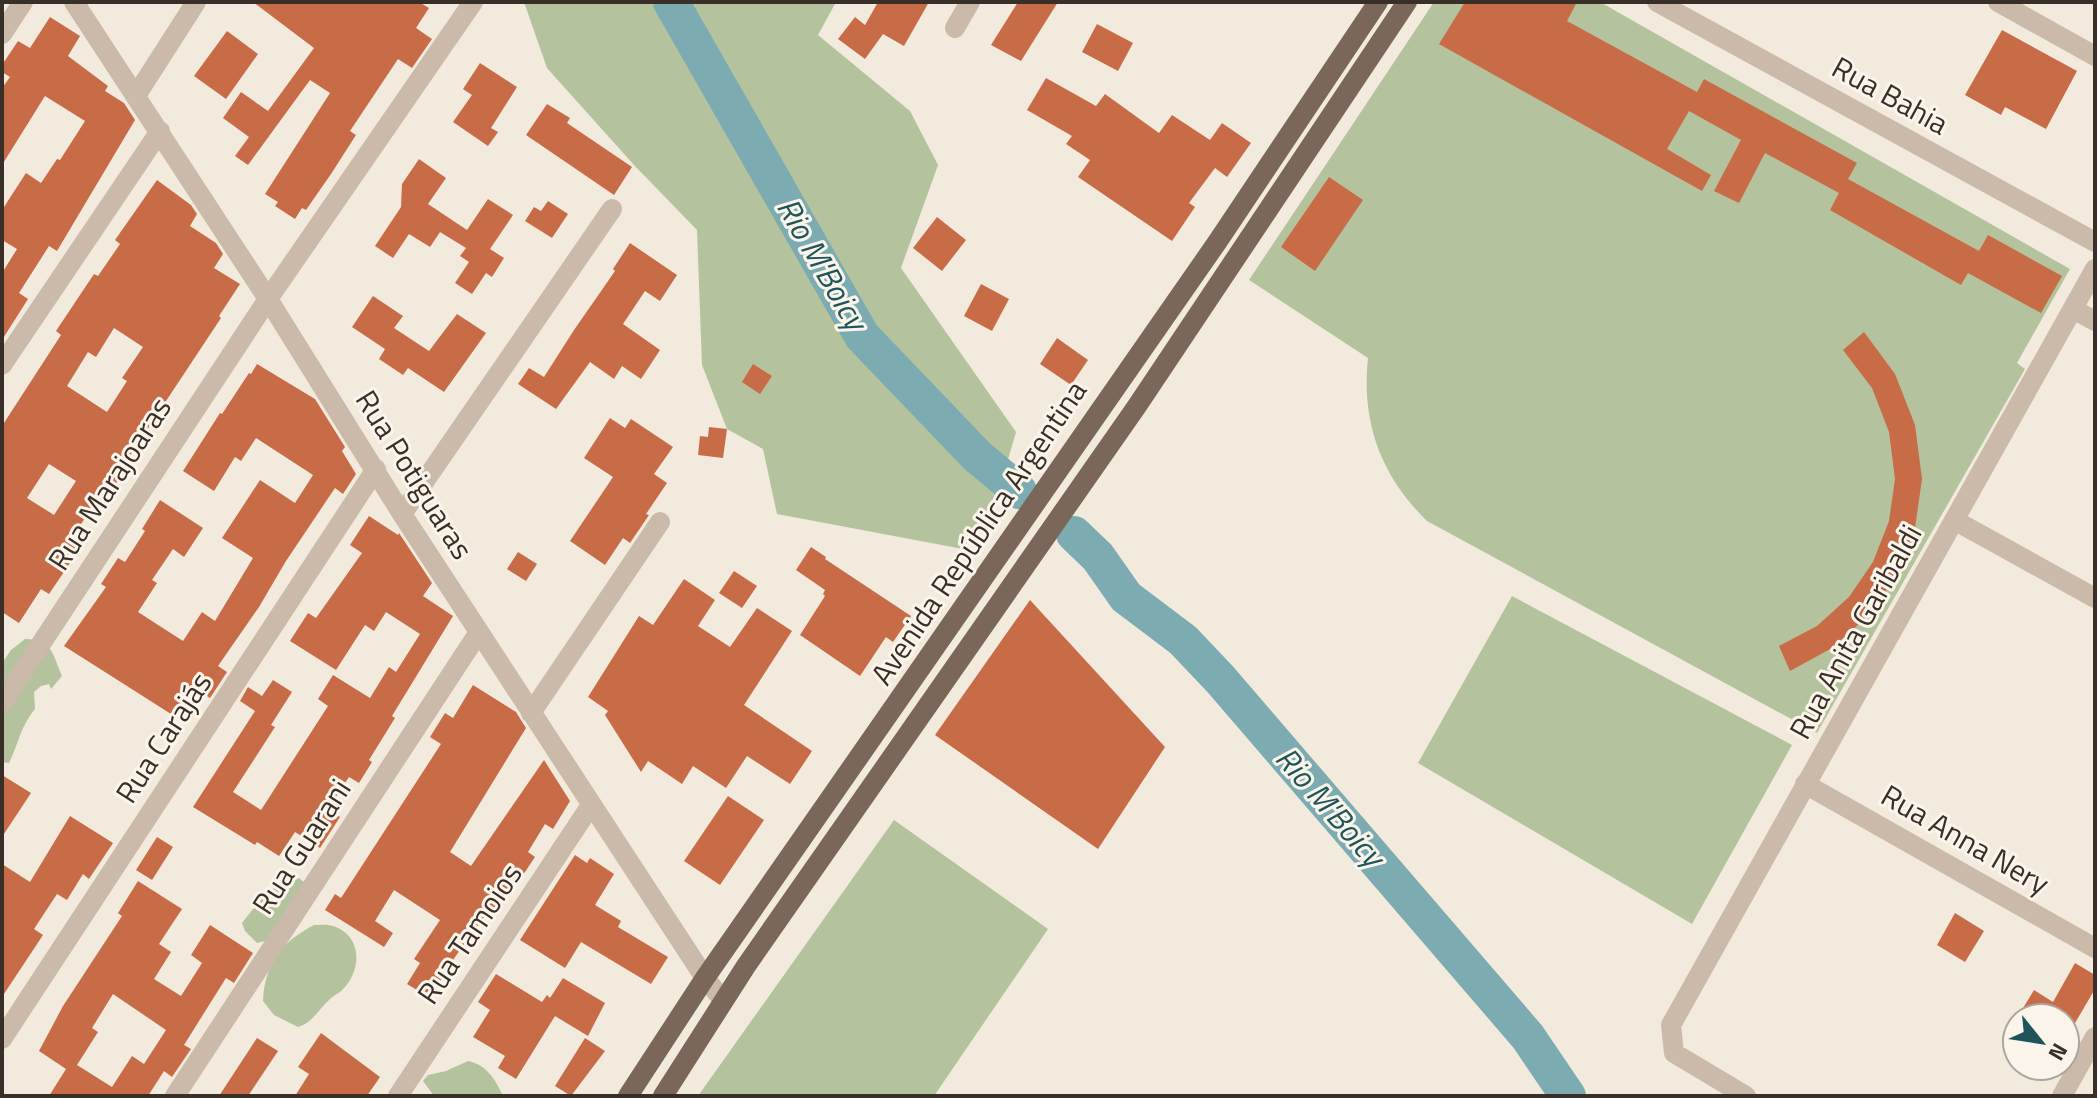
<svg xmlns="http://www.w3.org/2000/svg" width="2097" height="1098" viewBox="0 0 2097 1098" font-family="'Titillium Web',sans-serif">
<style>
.green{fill:#b4c29d}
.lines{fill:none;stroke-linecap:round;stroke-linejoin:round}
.river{stroke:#7cacb1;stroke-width:36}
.building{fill:#c86b47;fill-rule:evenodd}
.minor{stroke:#cbbaa9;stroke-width:20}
.major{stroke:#7b665a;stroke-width:20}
.labels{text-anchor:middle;stroke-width:6;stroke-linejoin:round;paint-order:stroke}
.street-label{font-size:30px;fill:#392f29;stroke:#faf4ea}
.water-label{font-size:32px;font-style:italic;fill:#1e555b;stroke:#faf4ea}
</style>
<rect width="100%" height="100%" fill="#f3eade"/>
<!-- green -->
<path class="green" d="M524,2H836L818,35L910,111L938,165L901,268L1016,432L997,497L963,549L777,514L763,449L727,429L702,365L697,230L634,165L547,68Z
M1434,2H1600L2070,269L2017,363L2025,369L1817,733L1427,521C1381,476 1361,422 1368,358L1249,280Z
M1512,596L1792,745L1692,924L1418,763Z
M25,639C53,640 52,653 62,676L51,689L49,684L41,686L34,692L35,709C21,725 18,745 9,763L2,762V663L11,650Z
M894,820L1048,929L934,1096H698Z
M299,878L306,884L265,941L257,943L245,931L242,923C257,904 273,881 299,878Z
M314,925C319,925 327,924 333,926C364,936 362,973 340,992C337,994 333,996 330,999C319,1009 312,1023 298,1027L274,1015L263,1001C265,964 281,942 314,925Z
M468,1061C487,1065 495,1079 503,1096H434L423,1081L428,1075L446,1071Z"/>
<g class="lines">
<!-- river -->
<path class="river" d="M671,2L862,336L977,456L1019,491
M1074,534L1098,557L1126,597L1183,640L1220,679L1528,1037L1568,1096"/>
</g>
<!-- building -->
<path class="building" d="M253,2H419L429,8L416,28L432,39L412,68L398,59L350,131L356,135L331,174L306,210L302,208L295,219L275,206L278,202L265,194L330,93L310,80L248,165L235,156L249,137L223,118L241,92L268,111L314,48Z
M878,2H929L904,46L883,34L865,59L838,39L855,17L865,25Z
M1018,2H1058L1021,61L991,45Z
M1465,2H1577L1567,21L1697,92L1704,79L1857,163L1848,179L1979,251L1988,235L2062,276L2041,313L1968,273L1961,285L1830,210L1839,193L1765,153L1739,203L1714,191L1741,140L1689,111L1667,149L1711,175L1702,191L1439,44Z
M50,17L80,36L68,56L108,86L105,91L124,103L135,120L57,251L49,246L19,293L28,299L2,340V273L17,249L2,240V210L26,173L41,183L57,159L60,160L85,121L45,96L2,165V88L10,77L2,72V65L18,41L30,48Z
M1097,24L1133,43L1118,71L1082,52Z
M2002,30L2077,71L2046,129L2005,107L2001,115L1965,95Z
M227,31L258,54L226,99L194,76Z
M480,63L517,87L491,128L498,132L488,146L453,122L472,95L463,89Z
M1046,78L1096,106L1105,94L1159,133L1172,115L1210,140L1222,123L1251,143L1227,177L1215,168L1189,203L1195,207L1172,241L1078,177L1090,160L1066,144L1072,136L1027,110Z
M547,104L570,118L567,123L632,167L614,195L526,135Z
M419,159L446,178L428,204L467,230L488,199L513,215L490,249L504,258L492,277L486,273L472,294L455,283L469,262L460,256L466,248L440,232L430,247L409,234L393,258L375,246L401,207L402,184Z
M1329,177L1363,200L1315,271L1281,247Z
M157,180L191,205L197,214L190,226L216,243L223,254L214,268L240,284L219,316L221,318L121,469L124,471L105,501L99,496L76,532L85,537L68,566L49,594L41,589L19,623L2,612V426L61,335L56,331L94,274L98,276L120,244L115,240ZM114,328L143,347L122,378L127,381L107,412L67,386L88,352L96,357ZM49,464L76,481L54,515L27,498Z
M548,201L568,214L552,238L525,221L534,207L541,211Z
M937,217L966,240L942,271L913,248Z
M630,243L677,275L660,301L645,291L623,324L660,350L641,379L622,366L614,379L590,362L556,409L518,384L529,368L544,377L574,330L615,271L613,269Z
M981,284L1009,299L992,331L964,316Z
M373,296L403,316L394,328L429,351L457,314L486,333L444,392L408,368L403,375L379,359L385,349L352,327Z
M1864,332L1895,374L1915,425L1922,479L1915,528L1897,575L1869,615L1832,648L1790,671L1779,646L1817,626L1849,597L1873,562L1889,521L1895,479L1889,432L1872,388L1843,350Z
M1057,338L1088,360L1071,385L1040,364Z
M257,364L315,399L345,447L342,451L356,474L343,494L335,488L286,561L259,607L218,666L227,672L210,698L201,692L182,721L64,646L106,587L101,584L118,558L125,562L145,531L142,529L160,500L203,528L184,557L173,549L152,580L157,583L138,612L183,641L202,612L215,621L253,558L222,538L260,480L295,503L313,475L256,438L241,461L235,457L214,491L183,471L220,413L222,414L249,373L251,374Z
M753,364L772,376L760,394L742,382Z
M610,418L625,428L631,419L673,447L654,474L667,483L646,514L649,515L630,543L623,538L605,565L570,541L613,477L584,458Z
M709,427L727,429L723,458L698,455L700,436L708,437Z
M369,516L398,535L399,533L432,583L423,596L453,616L392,716L395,718L369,760L372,762L359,783L349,777L328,809L340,817L320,848L295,832L279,856L257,842L255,845L193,807L255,711L240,701L248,687L262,696L273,680L292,692L271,725L275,727L233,792L261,810L328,706L318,699L333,675L370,698L389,667L396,672L420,634L386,612L374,631L365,625L336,670L290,641L308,613L316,618L362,553L350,545Z
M811,547L826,557L825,559L911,616L893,642L886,637L860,676L800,635L825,596L823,594L825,590L796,570Z
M518,552L537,564L526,581L507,569Z
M734,571L757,586L742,608L719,593Z
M684,579L715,600L698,626L730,647L757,608L792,631L744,705L812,751L790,784L747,756L726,788L693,766L682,784L648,761L641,772L605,715L608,711L588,697L639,616L653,625Z
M1030,600L1165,747L1098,849L935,735Z
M473,685L516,712L526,728L450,852L471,866L544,760L570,801L553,829L545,824L528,852L535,857L498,912L491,908L455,957L430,998L407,984L420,963L414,959L440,920L394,890L375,921L393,933L384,947L325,910L335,894L341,898L441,744L430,737L445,713L453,718Z
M2,775L31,793L2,837Z
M728,796L764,820L720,885L684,861Z
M70,816L113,843L89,879L83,874L67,900L57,894L34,929L43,935L2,997V864L30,882Z
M157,837L173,847L152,880L136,870Z
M575,855L587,863L590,858L614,874L595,905L621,921L618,927L668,957L651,984L581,942L565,968L520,940Z
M138,881L182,909L159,944L171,952L154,979L181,996L202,963L191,955L210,925L253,953L234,983L226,978L184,1045L191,1049L172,1077L164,1071L148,1096H49L66,1069L39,1051L63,1006L122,916L118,913ZM113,994L166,1030L144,1064L132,1056L112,1087L77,1065L98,1032L92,1028Z
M1955,913L1984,931L1965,962L1937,945Z
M2075,963L2095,975V989L2065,1040V1018H2017L2034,990L2053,1002Z
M496,974L542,1002L547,995L550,998L563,978L605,1003L588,1036L555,1016L516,1079L498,1068L505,1056L473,1037L490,1010L478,1002Z
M321,1033L380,1077L367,1096H295L309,1074L298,1067Z
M257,1038L278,1051L248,1096H219Z
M585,1038L605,1051L571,1096L555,1086Z"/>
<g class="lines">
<!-- minor -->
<path class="minor" d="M74,2L268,299L402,514L705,978L723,1000
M1657,2L2095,242
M1998,2L2095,56
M955,28L970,2
M2,34L23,2
M137,94L196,2
M2073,309L2095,321
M2,365L160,131
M402,514L612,209
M1954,520L2095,598
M2,703L268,299L473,2
M531,713L660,522
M1805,784L2095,948
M2,1039L376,469
M175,1096L479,632
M398,1096L591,805
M1746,1096L1674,1053L1671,1025L2095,269
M2062,1096L2095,1037"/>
<!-- major -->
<path class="major" d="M628,1096L705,978L1218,241L1378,2
M663,1096L746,966L1137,406L1407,2"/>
</g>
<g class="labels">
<!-- street labels -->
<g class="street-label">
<text transform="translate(1890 96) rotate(29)" y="10">Rua Bahia</text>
<text transform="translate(414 475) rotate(58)" y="10">Rua Potiguaras</text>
<text transform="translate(110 484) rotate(-57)" y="10">Rua Marajoaras</text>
<text transform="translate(979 533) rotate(-56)" y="10">Avenida República Argentina</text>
<text transform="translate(1856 632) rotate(-61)" y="10">Rua Anita Garibaldi</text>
<text transform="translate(164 738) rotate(-57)" y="10">Rua Carajás</text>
<text transform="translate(1965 840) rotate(30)" y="10">Rua Anna Nery</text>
<text transform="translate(302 847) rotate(-57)" y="10">Rua Guarani</text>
<text transform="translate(470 934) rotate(-56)" y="10">Rua Tamoios</text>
</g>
<!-- water labels -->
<g class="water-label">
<text transform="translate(822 264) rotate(60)" y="11">Rio M'Boicy</text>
<text transform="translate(1330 807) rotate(49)" y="11">Rio M'Boicy</text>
</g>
</g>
<!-- border -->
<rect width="2097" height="1098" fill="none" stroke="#392f29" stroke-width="8"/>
<!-- north arrow -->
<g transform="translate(2041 1042) rotate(120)"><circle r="38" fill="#faf4ea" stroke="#ada59d" stroke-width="2"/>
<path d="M0-6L14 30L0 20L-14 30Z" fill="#1e555b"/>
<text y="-12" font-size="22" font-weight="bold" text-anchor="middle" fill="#392f29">N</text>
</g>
</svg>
